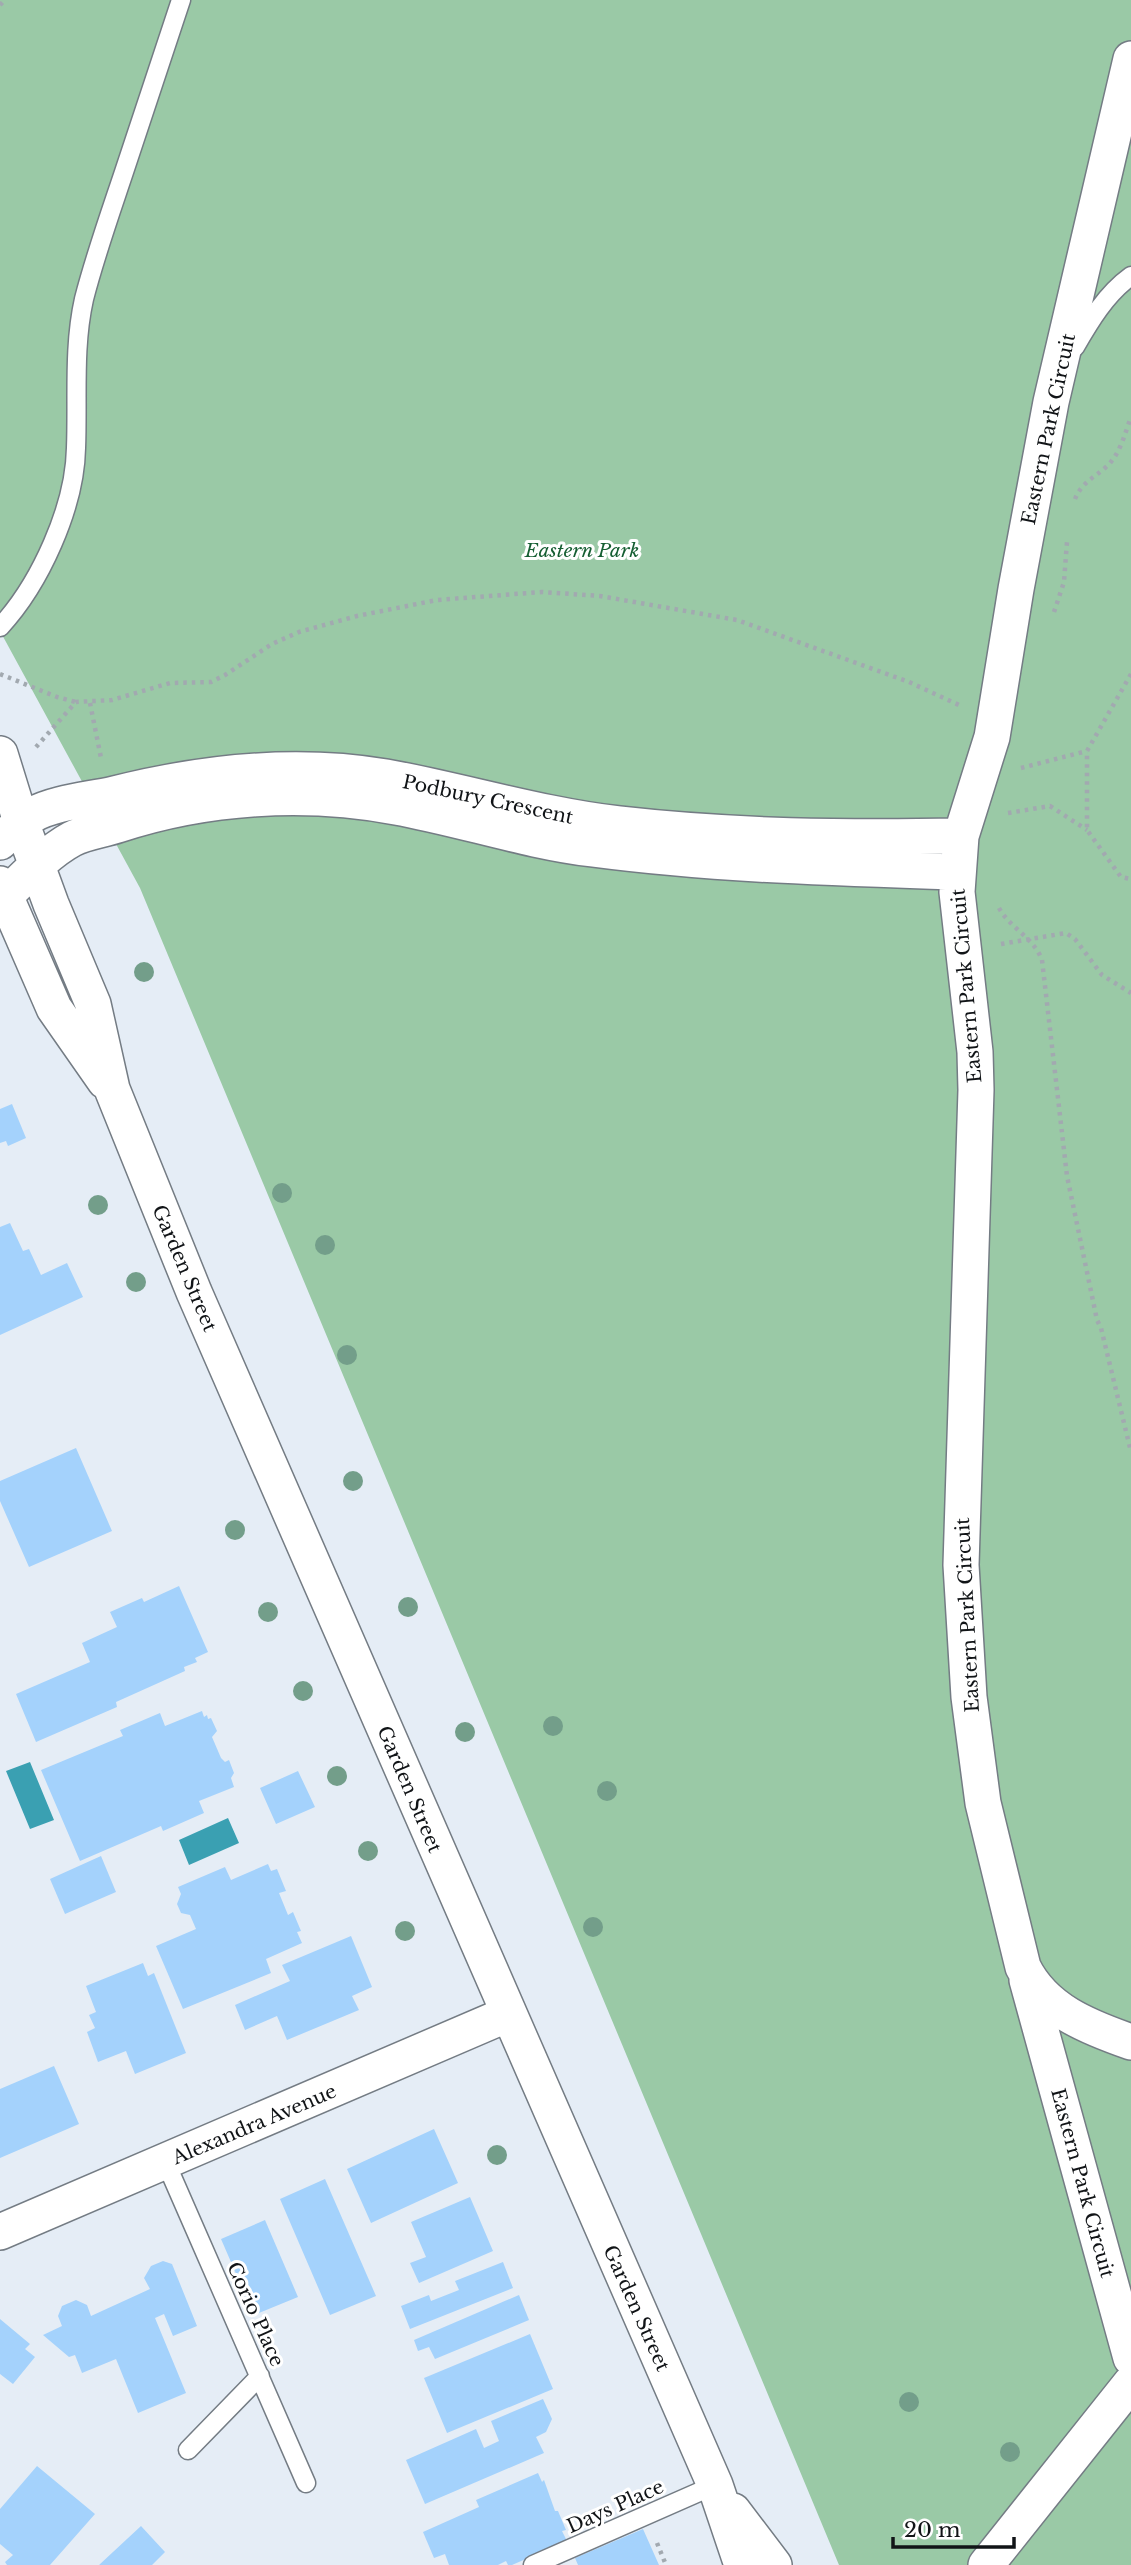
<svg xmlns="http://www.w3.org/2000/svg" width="1131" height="2565" viewBox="0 0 1131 2565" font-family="'Libre Baskerville',serif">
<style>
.green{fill:#9ac9a6}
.water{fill:#3aa0b2}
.building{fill:#a4d2fc}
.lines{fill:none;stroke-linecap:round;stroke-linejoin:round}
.service-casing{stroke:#747c84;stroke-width:21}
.minor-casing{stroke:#747c84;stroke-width:38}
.path{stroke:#a2a9b0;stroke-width:4.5;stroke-dasharray:3.5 5;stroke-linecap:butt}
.service{stroke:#fff;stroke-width:18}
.minor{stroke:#fff;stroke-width:35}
.tree{fill:#739e8a}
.labels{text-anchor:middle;stroke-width:6;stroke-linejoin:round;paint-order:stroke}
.street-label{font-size:19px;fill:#111417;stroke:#fff}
.park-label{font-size:19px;font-style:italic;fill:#155e32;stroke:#fff}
</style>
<rect width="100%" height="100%" fill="#e5edf6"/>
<!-- green -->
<path class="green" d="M0,0H1131V2565H839L140,888L0,631Z"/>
<!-- water -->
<path class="water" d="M30,1762L54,1820L30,1829L6,1771Z
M228,1818L239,1843L189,1865L179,1840Z"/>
<!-- building -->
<path class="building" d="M12,1104L26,1138L8,1146L6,1141L0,1143V1109Z
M10,1223L23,1251L29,1249L41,1275L67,1263L83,1297L0,1335V1227Z
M76,1448L112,1531L29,1567L0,1501V1481Z
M179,1586L208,1652L195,1658L197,1662L184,1667L185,1671L116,1702L117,1707L36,1742L16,1694L90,1662L82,1643L117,1627L110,1612L142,1598L144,1602Z
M202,1711L204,1717L207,1715L208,1719L211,1718L217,1731L212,1737L221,1758L225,1762L229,1760L234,1773L231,1778L234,1787L199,1801L204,1813L163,1831L161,1826L80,1861L41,1770L123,1736L120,1730L160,1713L165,1726Z
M298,1771L315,1807L276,1824L260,1788Z
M101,1856L116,1892L65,1914L50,1879Z
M268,1864L271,1871L277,1869L286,1891L279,1893L288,1915L293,1912L301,1931L297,1932L302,1943L266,1959L271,1973L183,2009L156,1946L196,1929L190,1915L181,1913L177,1904L181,1894L178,1887L225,1867L231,1880Z
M351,1936L372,1987L352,1996L359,2010L287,2040L277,2016L245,2030L235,2005L290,1981L282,1965Z
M143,1963L148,1976L154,1973L186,2053L135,2074L126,2051L98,2062L87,2032L95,2028L89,2015L96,2012L86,1986Z
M54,2066L79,2124L0,2158V2089Z
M434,2129L458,2183L371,2223L347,2169Z
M325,2179L376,2296L330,2315L280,2199Z
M470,2197L493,2251L419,2283L410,2263L426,2257L411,2222Z
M265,2220L298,2297L254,2315L221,2239Z
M163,2261L172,2264L197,2326L173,2336L164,2314L155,2318L186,2393L138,2413L116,2359L82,2373L75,2355L69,2357L43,2335L62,2326L58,2316L62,2306L76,2300L87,2305L91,2316L150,2289L144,2278L151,2266Z
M503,2262L513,2288L410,2329L401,2306L429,2295L431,2301L459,2290L455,2281Z
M519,2295L529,2320L435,2359L429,2347L418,2351L414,2340Z
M0,2319L30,2344L25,2349L35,2357L13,2384L0,2374Z
M530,2334L553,2389L447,2433L424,2378Z
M543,2399L552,2419L546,2432L536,2437L544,2453L425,2504L406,2460L476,2429L484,2448L499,2441L491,2421Z
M37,2466L95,2514L50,2565H7L5,2562L13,2555L0,2544V2509Z
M538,2473L542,2482L544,2480L555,2511H558L566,2530L562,2531L567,2541L512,2565H508L506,2561L498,2565H449L445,2554L434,2558L423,2532L479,2507L476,2500Z
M141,2526L165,2552L152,2565H99Z
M643,2529L659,2565H578L575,2558Z"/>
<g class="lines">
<!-- service casing -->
<g class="service-casing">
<path id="service" d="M1075,347C1090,321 1106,294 1131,276
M0,627C40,584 75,507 76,448C78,399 73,348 84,299C95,256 110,214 124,172C143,115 162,57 181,0
M166,2163L306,2483
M188,2450L260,2376
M533,2565L715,2485"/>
</g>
<!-- minor casing -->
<g class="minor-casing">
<path id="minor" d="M1131,59L1051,402L1016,589L992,737L961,836L957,892L975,1052L976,1090L961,1565L969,1697L983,1803L1023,1967C1044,2010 1088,2027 1131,2042
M0,754L21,822L51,904L93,1004L112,1089L194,1292L715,2485L742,2565
M0,842C10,832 20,822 32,815C56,802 88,800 114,794C202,772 296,762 386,777C464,791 540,815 619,824C733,837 847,838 961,836
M0,884L54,1008L105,1081
M0,901C22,880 46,853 72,839C86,832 103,830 118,825C206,796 305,790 396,807C462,819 526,841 592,849C713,865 835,868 957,872
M1027,1980L1131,2358
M0,2232L508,2014
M733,2511L774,2565
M986,2565L1131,2383"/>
</g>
<!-- path -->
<path class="path" d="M0,5L5,0
M1075,499C1082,482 1094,478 1106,467C1120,455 1125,433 1131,417
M1054,612L1064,582L1067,542
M0,674L57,697L76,702
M1131,674L1087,751V830L1121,877L1131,879
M90,703L101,758
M36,747L76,702L112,700L170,683L211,682L225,675L272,644L299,632L357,616L437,600L542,592L600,596L737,620L909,682L959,705
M1021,768L1087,751
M1008,813L1050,806L1087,830
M999,908C1010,928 1034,938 1042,960L1067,1176L1097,1320L1101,1328L1131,1452
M1001,944L1066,933L1075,939L1102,975L1131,993
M657,2543L666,2565"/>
<!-- service -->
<use href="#service" class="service"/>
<!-- minor -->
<use href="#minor" class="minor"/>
</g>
<!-- trees -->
<g class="tree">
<circle cx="144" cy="972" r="10"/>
<circle cx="282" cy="1193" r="10"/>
<circle cx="98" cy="1205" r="10"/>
<circle cx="325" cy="1245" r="10"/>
<circle cx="136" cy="1282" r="10"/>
<circle cx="347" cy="1355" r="10"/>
<circle cx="353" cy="1481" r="10"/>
<circle cx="235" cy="1530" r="10"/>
<circle cx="408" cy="1607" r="10"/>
<circle cx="268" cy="1612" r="10"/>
<circle cx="303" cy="1691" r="10"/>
<circle cx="553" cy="1726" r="10"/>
<circle cx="465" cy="1732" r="10"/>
<circle cx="337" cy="1776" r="10"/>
<circle cx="607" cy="1791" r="10"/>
<circle cx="368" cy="1851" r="10"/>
<circle cx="593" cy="1927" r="10"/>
<circle cx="405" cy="1931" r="10"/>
<circle cx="497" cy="2155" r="10"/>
<circle cx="909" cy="2402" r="10"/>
<circle cx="1010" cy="2452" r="10"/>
</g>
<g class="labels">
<!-- street labels -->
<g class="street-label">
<text transform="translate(1048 429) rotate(-78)" y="7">Eastern Park Circuit</text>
<text transform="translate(488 799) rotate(12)" y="7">Podbury Crescent</text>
<text transform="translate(966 986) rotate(-95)" y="7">Eastern Park Circuit</text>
<text transform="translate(185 1268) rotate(67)" y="7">Garden Street</text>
<text transform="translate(967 1615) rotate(-93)" y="7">Eastern Park Circuit</text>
<text transform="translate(410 1789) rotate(67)" y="7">Garden Street</text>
<text transform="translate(254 2124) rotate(-23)" y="7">Alexandra Avenue</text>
<text transform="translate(1083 2183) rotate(75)" y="7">Eastern Park Circuit</text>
<text transform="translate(637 2308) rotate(66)" y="7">Garden Street</text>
<text transform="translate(256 2314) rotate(66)" y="7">Corio Place</text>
<text transform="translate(615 2506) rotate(-24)" y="7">Days Place</text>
</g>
<!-- park labels -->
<g class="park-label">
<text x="582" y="557">Eastern Park</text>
</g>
</g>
<!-- scale -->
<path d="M893 2537v10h121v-10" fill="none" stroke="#111417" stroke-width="3.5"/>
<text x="904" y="2537" font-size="21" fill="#111417" stroke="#ffffff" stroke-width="5" paint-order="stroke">20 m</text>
</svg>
